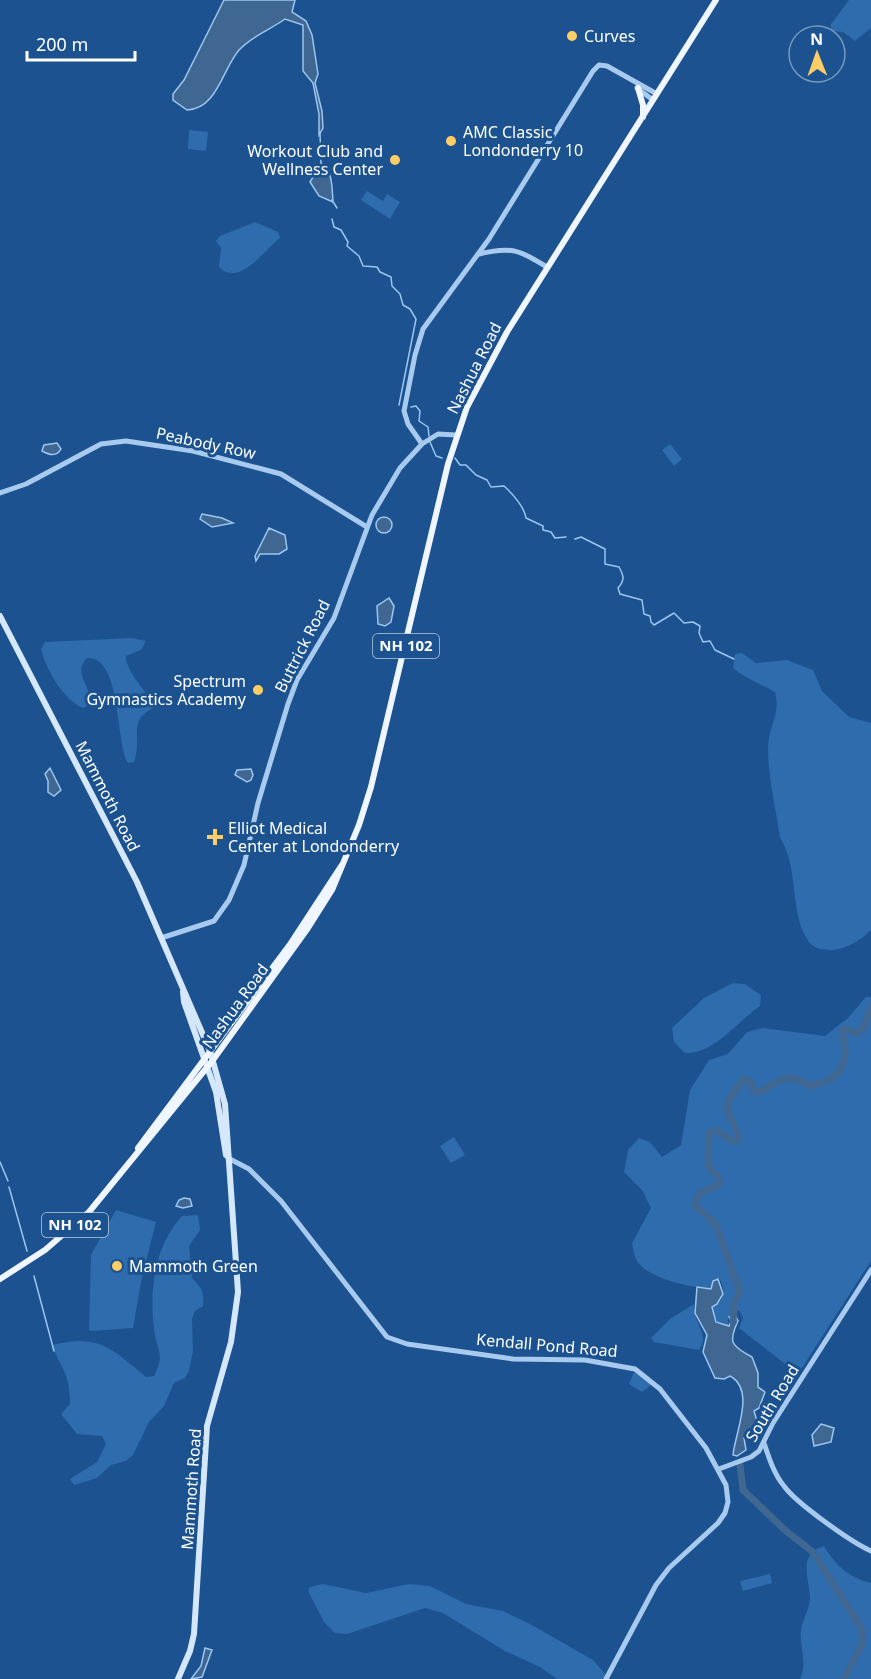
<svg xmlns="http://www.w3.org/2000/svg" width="871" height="1679" viewBox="0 0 871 1679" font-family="'Noto Sans',sans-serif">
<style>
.green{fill:#2e6cad}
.water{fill:#3f6792;stroke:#9bc6f0;stroke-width:1.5}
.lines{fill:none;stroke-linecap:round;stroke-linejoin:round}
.stream{stroke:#9bc6f0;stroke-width:1.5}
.river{stroke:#3f6792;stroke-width:7}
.tertiary{stroke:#a8caee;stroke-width:5}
.secondary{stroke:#d5e7fa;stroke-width:6}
.primary{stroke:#eff6ff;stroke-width:6}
.poi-dot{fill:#ffcd65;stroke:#1b528f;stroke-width:2}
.labels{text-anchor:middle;stroke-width:6;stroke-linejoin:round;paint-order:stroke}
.shield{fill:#1b528f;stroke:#bbcbdd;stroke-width:1.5}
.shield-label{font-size:15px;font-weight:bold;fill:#fff}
.poi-label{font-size:16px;fill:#fff;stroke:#1b528f;text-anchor:start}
.street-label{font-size:16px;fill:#fff;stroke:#1b528f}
</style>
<rect width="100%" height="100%" fill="#1b528f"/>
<!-- green -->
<path class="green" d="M849,0H871V28L855,41L843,32L831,31V24Z
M189,130L208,132L206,151L188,149Z
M367,191L383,201L387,194L400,202L390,219L361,200Z
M255,222L278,232L280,238C264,250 239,288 219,267L221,248L216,241L220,236Z
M670,444L682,459L674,466L662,450Z
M132,638L146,641L141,650L126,656C125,670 148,694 156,707C126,719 143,738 134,762L128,763C115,742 122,656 87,658C71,673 94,687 89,705L83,708C63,700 46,669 41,649L45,642Z
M742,653L756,663L787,660L813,670L822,691L849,717L871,723V930C861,940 844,951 830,950C822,949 814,949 809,942C788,912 800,869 780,838C776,809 768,777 768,748C768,726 781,716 775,692C761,684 744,678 733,668L735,654Z
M733,983L745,984L761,995L760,1006C738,1021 713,1055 685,1053L674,1042L672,1028L704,998Z
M866,997H871V1261L798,1374L739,1328L743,1318L739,1310L728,1317V1325L717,1321L712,1308C725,1301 726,1289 719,1278L713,1280L711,1288C693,1289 647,1278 637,1261C634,1257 633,1248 632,1243L651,1208L642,1190L624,1172L628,1150L639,1138L650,1142L662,1157L681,1145L690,1090L709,1060L728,1054L747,1032L763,1028L825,1036L848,1018Z
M454,1137L465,1155L451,1163L440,1146Z
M116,1210L156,1222L142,1277L133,1328L91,1331L89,1330L91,1255Z
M198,1215L200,1230L189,1246L192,1278C202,1289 204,1290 203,1306L195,1311L192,1319L193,1351L189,1371L185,1378L174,1383L164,1406L149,1422L133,1455L126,1461L111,1465L97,1478L74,1485L70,1479L97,1462L106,1444L102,1436L77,1434L61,1414L70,1404C70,1394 69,1382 65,1373C61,1362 55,1357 53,1345C99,1333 113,1350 146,1377L154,1376C166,1353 156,1350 154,1328C149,1289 155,1245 182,1216Z
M694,1304C692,1323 711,1334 699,1350L654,1342L651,1338L670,1319Z
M634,1372L652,1384L642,1392L629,1384Z
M824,1546C835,1565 849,1578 871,1583V1679H800C808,1662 799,1647 801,1629C803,1619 810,1608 810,1597C809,1577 797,1555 824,1546Z
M770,1574L772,1583L743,1591L740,1581Z
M323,1584L366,1593L409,1584L430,1586L466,1604L503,1611L530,1624L593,1660L606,1675L603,1679H557L540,1667L505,1651L443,1613L425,1608L347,1634L335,1633L324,1622L308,1591L310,1587Z"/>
<!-- water -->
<path class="water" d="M224,0H295L292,12L306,21L312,35L318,74L315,83L322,111L323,128L319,135V114L313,83L303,71V25L285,19C270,30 253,35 239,50C222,70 217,109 187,110L173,100V94L184,80Z
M321,163C333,170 332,189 333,202L319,196L310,182Z
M57,443L61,449C57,457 49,455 42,451L44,445Z
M202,514L222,518L233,523L212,527L200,519Z
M376 525a8 8 0 1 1 16 0a8 8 0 1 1-16 0Z
M269,528L285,535L287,549L279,554H260L256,561L255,556Z
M389,598L394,606L391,622L385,626L378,624L377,606Z
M50,768L61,790L54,796L48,792V781L45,774Z
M251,769L253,775L251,780L247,782L235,775L237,770Z
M184,1198L190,1199L192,1206L183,1208L176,1206L179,1200Z
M718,1279L723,1294L717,1304L712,1307L716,1322L729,1326L731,1321L729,1317L735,1315L738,1321C728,1342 731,1346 752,1357L758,1373V1387L765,1392L759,1408L754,1411L757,1421L752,1432L744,1438L746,1450L737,1456L733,1455C735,1433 756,1390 730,1376L724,1379L715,1378L703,1352L707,1335L695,1313L697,1287L711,1289L713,1281Z
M821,1424L834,1428L831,1442L814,1446L812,1435Z
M205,1648L212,1650L202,1677L191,1679L201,1666Z"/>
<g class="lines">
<!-- stream -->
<path class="stream" d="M320,133L321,164
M332,200L337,208
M332,219L334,227L341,230L348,242L347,246L359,256L363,266L377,267L380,272L391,277L392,286L400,294L403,305L410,309L416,319L399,405
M411,407L416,406L420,411L419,421L428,427L429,436
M430,442L436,456L442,458
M455,458L460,465H466L476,475L487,480L491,487L504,486C512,493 525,508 526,518L543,526V530L551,532L555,538L566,537
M575,539L581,537L605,549V564L619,567C624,576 625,580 618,588L620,594L642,600L644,614L650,616L651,622L654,625L674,613L684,623L693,622L700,626L699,633L703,642L710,641L715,650L734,659
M0,1162L8,1181
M9,1187L27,1251
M34,1276L54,1351"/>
<!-- river -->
<path class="river" d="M733,1322L734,1302L740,1291L715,1223L696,1207C694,1192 705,1191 717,1186L720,1179L708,1166L709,1134L715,1130L735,1142L739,1137C726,1102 718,1112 744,1079L751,1082L753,1091L760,1092C779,1081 789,1070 809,1086C829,1083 848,1072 845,1048C845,1041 841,1037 843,1029H848L857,1034L864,1027L871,1007
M740,1465L743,1490L786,1531L813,1552L862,1629V1644L844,1679"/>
<!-- tertiary -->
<path class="tertiary" d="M637,88L653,100
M479,254C512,246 519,250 547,267
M422,444L408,424L404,411L415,355L423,329L489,239L593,71L599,65L607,66L657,94
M0,493L26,484L101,444L126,441L193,451L281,474L367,527
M161,938L214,921L229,900L244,865L258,803L288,704L297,680L334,618L372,515L400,468L422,444L438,434L456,435
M228,1158L249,1169L281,1201L387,1337L407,1344L513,1359L585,1360L635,1369L660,1389L706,1448L726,1485L728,1502L725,1513L718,1523L669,1568L656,1585L606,1679
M764,1443C769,1458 774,1474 784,1486C796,1503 851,1542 871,1551
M719,1469L751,1457L759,1451L773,1423L871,1270"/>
<!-- secondary -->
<path class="secondary" d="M0,616L137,882L210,1051L225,1104L238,1292L231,1342L207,1426L194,1634L190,1651L178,1679
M183,992L184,1002L216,1092L226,1155"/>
<!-- primary -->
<path class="primary" d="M638,88L643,105V117
M138,1148L291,943L342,865
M0,1279L45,1250L89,1212L213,1060L308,928L332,890L359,825L371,787L448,464L467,407L507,332L716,0"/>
</g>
<!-- markers -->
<g class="poi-dot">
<circle cx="572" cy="36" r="6"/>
<circle cx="451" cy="141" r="6"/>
<circle cx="395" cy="160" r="6"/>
<circle cx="258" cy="690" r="6"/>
<path d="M212 828h6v6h6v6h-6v6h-6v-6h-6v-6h6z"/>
<circle cx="117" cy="1266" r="6"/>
</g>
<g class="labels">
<!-- shield labels -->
<g class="shield">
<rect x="373" y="634" width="66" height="24" rx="4.5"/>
<rect x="42" y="1213" width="66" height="24" rx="4.5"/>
</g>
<g class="shield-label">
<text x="406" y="651">NH 102</text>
<text x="75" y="1230">NH 102</text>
</g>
<!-- poi labels -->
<g class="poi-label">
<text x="584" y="42">Curves</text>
<text x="463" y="138">AMC Classic<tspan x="463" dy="18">Londonderry 10</tspan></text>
<text x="383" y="157" text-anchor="end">Workout Club and<tspan x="383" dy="18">Wellness Center</tspan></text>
<text x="246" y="687" text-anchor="end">Spectrum<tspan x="246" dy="18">Gymnastics Academy</tspan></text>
<text x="228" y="834">Elliot Medical<tspan x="228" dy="18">Center at Londonderry</tspan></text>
<text x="129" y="1272">Mammoth Green</text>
</g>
<!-- street labels -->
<g class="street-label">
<text transform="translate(474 368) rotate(-63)" y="6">Nashua Road</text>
<text transform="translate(206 443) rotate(12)" y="6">Peabody Row</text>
<text transform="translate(302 646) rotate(-63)" y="6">Buttrick Road</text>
<text transform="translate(108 796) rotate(63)" y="6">Mammoth Road</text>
<text transform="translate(235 1006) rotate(-54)" y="6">Nashua Road</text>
<text transform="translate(547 1345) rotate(5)" y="6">Kendall Pond Road</text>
<text transform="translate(772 1403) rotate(-59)" y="6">South Road</text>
<text transform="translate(191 1489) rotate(-86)" y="6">Mammoth Road</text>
</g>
</g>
<!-- north arrow -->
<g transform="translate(817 54) rotate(359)"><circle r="28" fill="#1b528f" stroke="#7697bc" stroke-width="1.5"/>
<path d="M0-4.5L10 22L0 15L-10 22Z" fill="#ffcd65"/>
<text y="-9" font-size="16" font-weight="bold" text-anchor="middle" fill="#ffffff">N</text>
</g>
<!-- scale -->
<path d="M27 51v9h108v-9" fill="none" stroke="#ffffff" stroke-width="3"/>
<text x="36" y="51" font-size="18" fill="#ffffff" stroke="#1b528f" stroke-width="4.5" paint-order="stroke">200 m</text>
</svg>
